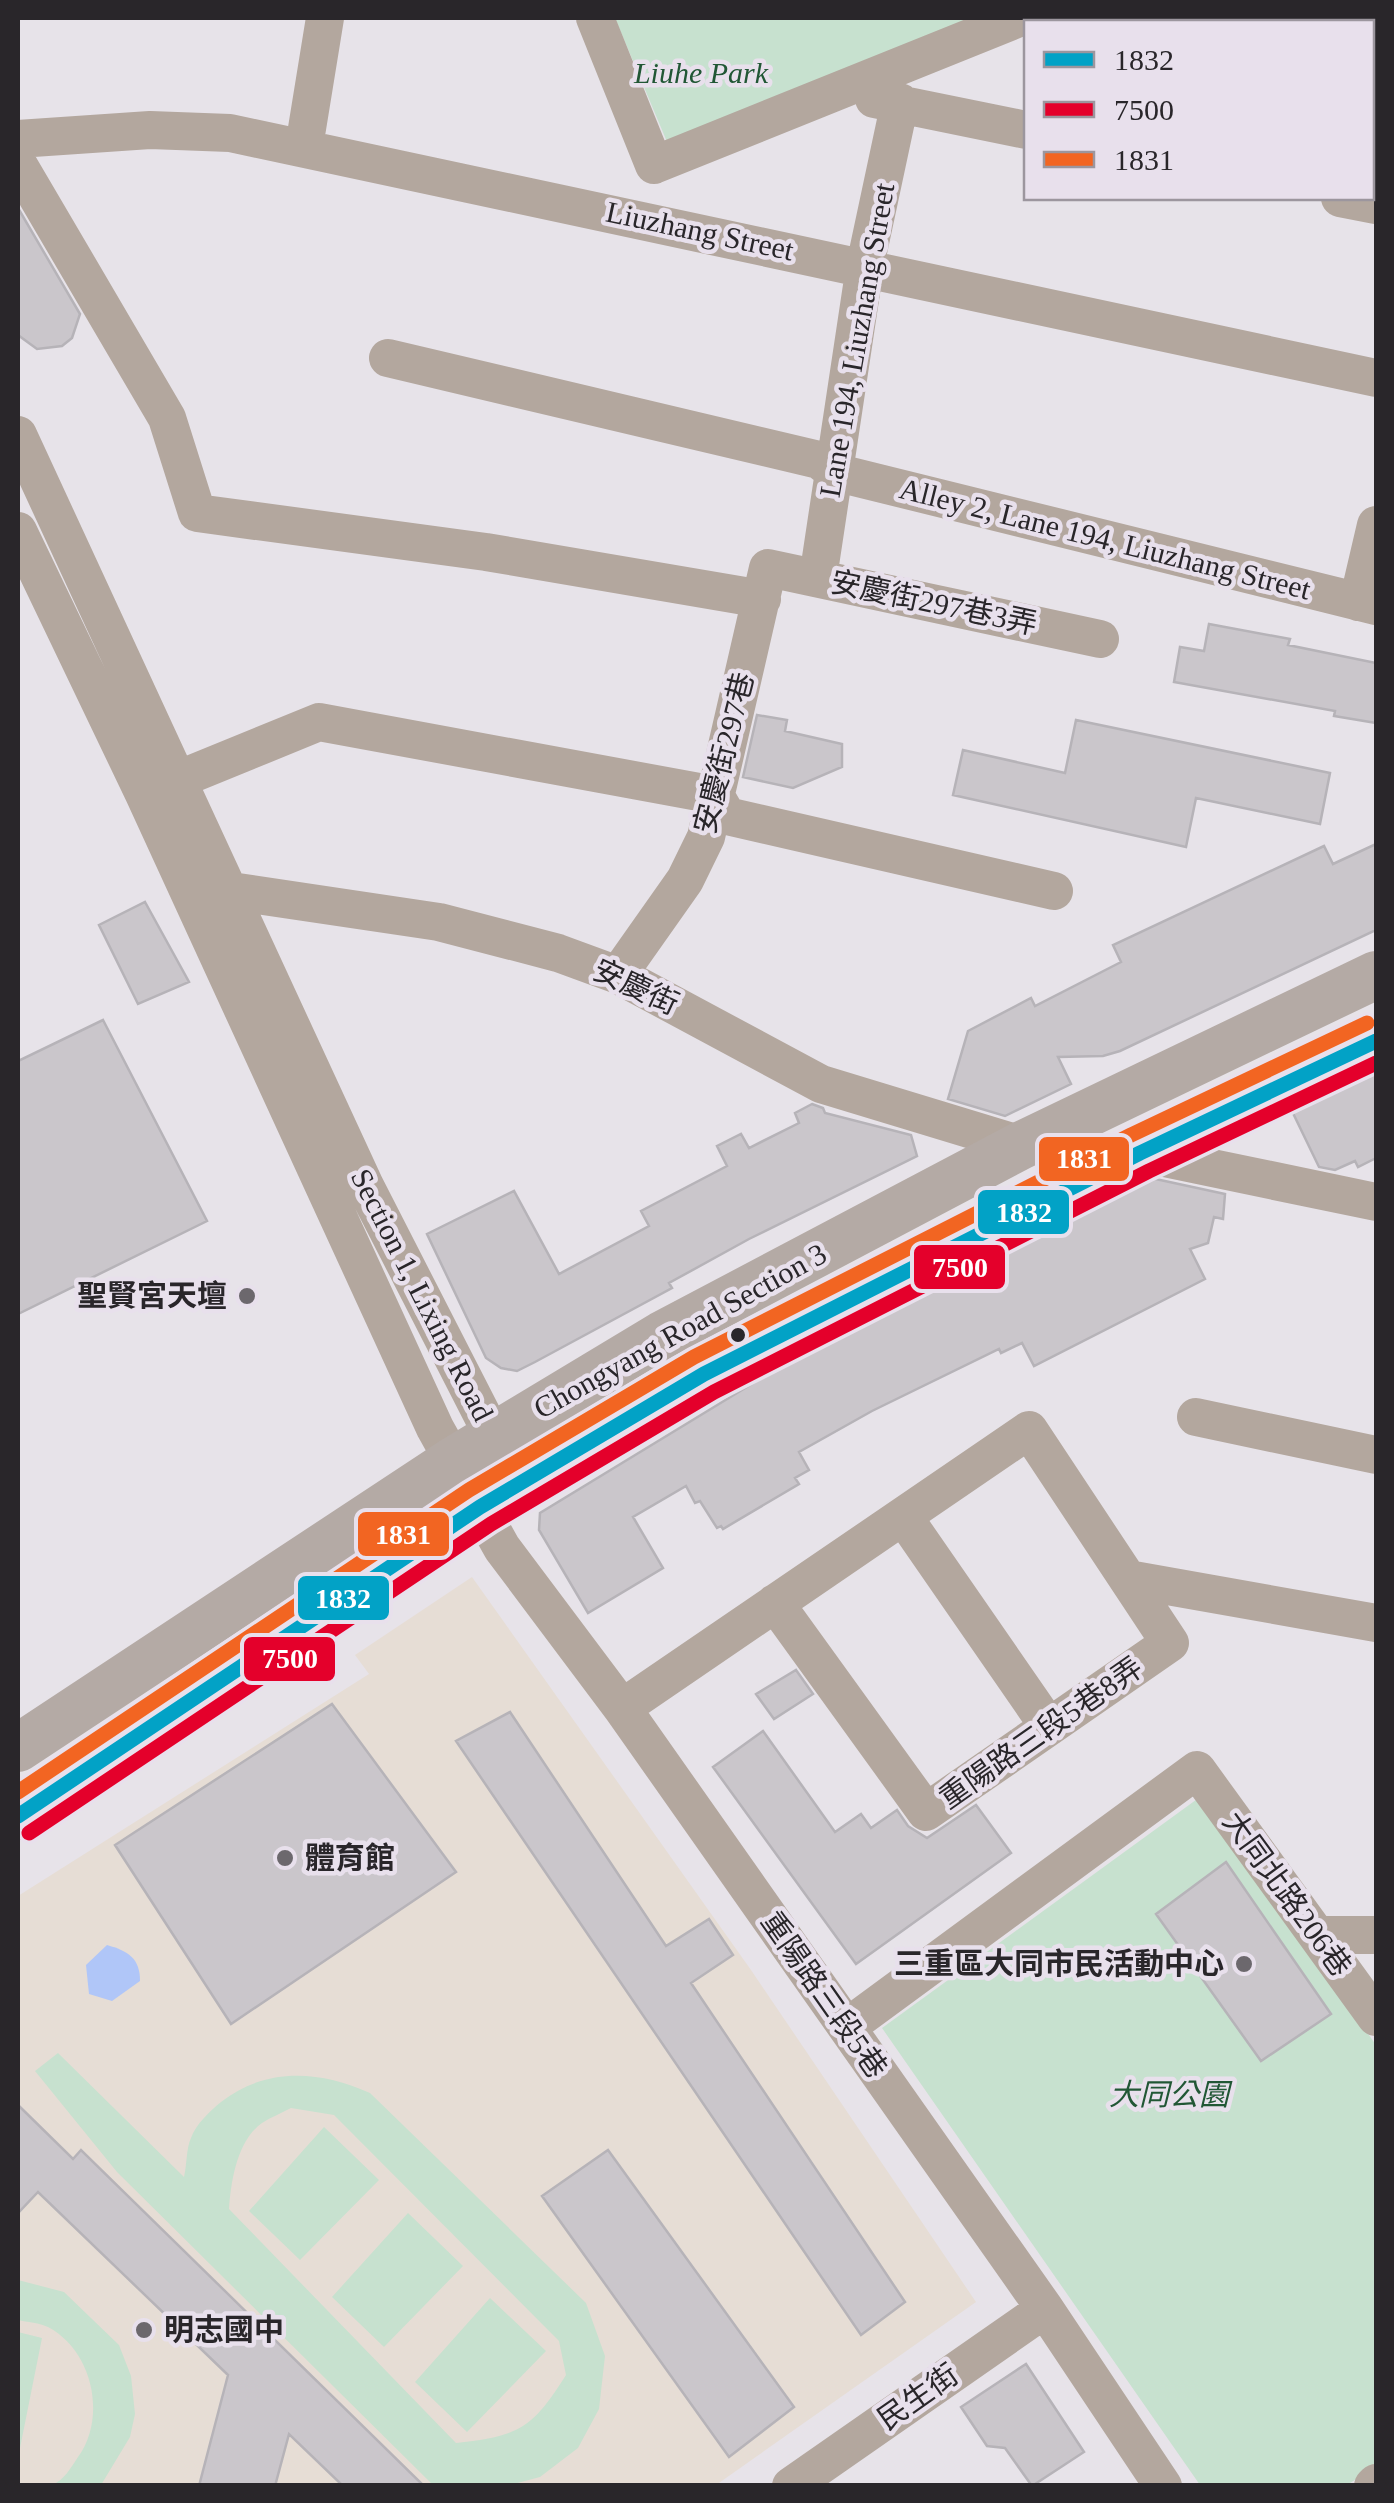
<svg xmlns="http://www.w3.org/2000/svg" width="1394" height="2503" viewBox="0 0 1394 2503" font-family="'Times New Roman','Noto Sans TC',serif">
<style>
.education{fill:#e6ddd5}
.green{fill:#c7e1cf;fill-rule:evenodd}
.water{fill:#b0c6f8}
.building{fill:#cac6cb;stroke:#b6b3b8;stroke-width:2.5}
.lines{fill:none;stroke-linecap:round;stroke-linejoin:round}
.minor{stroke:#b3a79e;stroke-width:38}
.major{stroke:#b4aaa5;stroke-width:48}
.bus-1-casing{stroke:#e8e0ec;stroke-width:22}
.bus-2-casing{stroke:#e8e0ec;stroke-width:22}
.bus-3-casing{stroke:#e8e0ec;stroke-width:22}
.bus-1{stroke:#02a2c6;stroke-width:15}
.bus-2{stroke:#e4002b;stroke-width:15}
.bus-3{stroke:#f26522;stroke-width:15}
.poi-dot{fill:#6c686d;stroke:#e8e0ec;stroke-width:4}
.bus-dot{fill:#29262a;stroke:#e8e0ec;stroke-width:4}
.labels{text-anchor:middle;stroke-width:9;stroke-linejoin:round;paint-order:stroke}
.park-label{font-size:30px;font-style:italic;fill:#215735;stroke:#e8e0ec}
.street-label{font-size:30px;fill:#29262a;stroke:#e8e0ec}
.poi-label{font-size:30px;font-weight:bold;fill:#29262a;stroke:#e8e0ec;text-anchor:end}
.line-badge{stroke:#e8e0ec;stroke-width:4}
.badge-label{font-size:28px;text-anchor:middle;font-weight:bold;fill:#fff}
</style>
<rect width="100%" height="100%" fill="#e7e3e9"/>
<!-- education -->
<path class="education" d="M472,1577L751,1970L976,2302L716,2485L18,2486V1896L369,1674L355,1655Z"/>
<!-- green -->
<path class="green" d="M615,18H977L670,149Z
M1200,1797L1376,2045V2466L1347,2485H1200L882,2028Z
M58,2053L184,2177C187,2165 186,2149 191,2138C196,2124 210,2111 221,2102C266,2067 319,2070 370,2093L586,2303L605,2356L599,2409L578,2448L540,2477L510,2485H433L117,2172L35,2071ZM291,2108L334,2115L559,2341L566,2375C532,2429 519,2436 456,2443L229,2209C231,2181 237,2141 262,2123C271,2117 282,2113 291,2108Z
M324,2127L379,2180L300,2260L249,2211Z
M408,2213L463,2266L384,2347L332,2297Z
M18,2280L64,2292L119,2345L131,2376L135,2414L130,2437L101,2485H52C64,2480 70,2469 78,2457C107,2417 93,2351 48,2327C40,2323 27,2322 18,2320Z
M490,2298L546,2351L467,2432L415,2382Z
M18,2332L42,2338L18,2458Z"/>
<!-- water -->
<path class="water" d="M107,1945C128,1951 140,1958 140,1981L112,2001L89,1994L86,1965Z"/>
<!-- building -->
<path class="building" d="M18,208L80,314L72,338L62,346L37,349L18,335Z
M1209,624L1290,639L1288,645L1376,663V723L1334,716L1335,711L1174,682L1180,647L1204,651Z
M757,715L787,720L785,731L842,744V767L793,788L743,777Z
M1076,720L1330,773L1320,824L1196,798L1186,847L953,795L963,750L1065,773Z
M1376,844V930L1120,1051L1103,1056L1058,1057L1071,1084L1005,1116L948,1099L968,1031L1031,998L1035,1006L1121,962L1113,945L1324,846L1333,864Z
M145,902L189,982L138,1004L99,925Z
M103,1020L207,1221L18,1314V1061Z
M1376,1071V1158L1358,1167L1355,1161L1335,1170L1319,1167L1292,1111Z
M812,1104L823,1108L825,1113L911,1135L917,1156L749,1239L669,1283L672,1288L535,1362L517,1371L501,1368L486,1358L427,1234L514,1191L559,1274L649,1226L641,1211L727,1166L717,1146L741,1134L749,1148L799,1123L795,1113Z
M1151,1178L1225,1194L1223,1219L1214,1217L1208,1243L1190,1249L1205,1279L1034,1366L1022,1343L1001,1353L999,1349L872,1411L799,1452L809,1470L795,1478L799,1484L723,1529L721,1526L717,1528L700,1501L695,1503L686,1486L633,1517L663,1568L588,1613L539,1530L540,1513L760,1379L827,1342Z
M796,1670L813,1694L774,1719L756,1694Z
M332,1704L456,1872L231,2024L115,1845Z
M510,1712L666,1946L709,1919L733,1955L691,1983L905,2302L861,2335L456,1741Z
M763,1731L835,1832L861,1814L871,1828L897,1810L908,1826L927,1838L976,1805L1011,1853L856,1964L713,1767Z
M1226,1862L1331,2014L1261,2061L1156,1914Z
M18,2105L73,2159L81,2150L424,2486H343L289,2434L275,2486H199L228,2375L38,2192L18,2213Z
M608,2150L794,2407L729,2457L542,2196Z
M1026,2364L1084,2452L1032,2486L1005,2448L987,2446L961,2407Z"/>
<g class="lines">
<!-- minor -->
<path class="minor" d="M595,18L654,165L1019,18
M1230,18L1252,22
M1372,49L1376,50
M874,99L1026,130
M18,139L150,130L230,133L1376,378
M304,147L325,18
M18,164L167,418L197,513L486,552L762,599
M1340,198L1376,205
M388,358L819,460L834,472L1376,606
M18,435L365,1186L493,1436L488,1461
M18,531L144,794L435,1428L502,1548L622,1708L1045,2309L1163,2486
M818,578L865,266L900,102
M1358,602L1376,525
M155,789L319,722L715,795L727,816L1054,891
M231,891L439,922L558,953L618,975L821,1084L1022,1145
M618,975L685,880L706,837L768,568L1100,639
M1140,1153L1376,1202
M1196,1417L1376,1455
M903,1516L1049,1727
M1128,1579L1376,1623
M622,1708L1029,1430L1170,1643L926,1812L775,1603
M1317,1935H1376
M847,2027L1197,1770L1376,2017
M791,2486L1045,2309
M1373,2486L1376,2483"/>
<!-- major -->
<path class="major" d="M18,1748L453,1461L662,1335L1022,1145L1376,975
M18,1816L480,1507L704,1374L1140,1153L1376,1041"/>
<!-- bus-1 casing -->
<g class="bus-1-casing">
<path id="bus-1" d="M18,1816L480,1507L704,1374L1140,1153L1376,1041"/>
</g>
<!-- bus-2 casing -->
<g class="bus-2-casing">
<path id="bus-2" d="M29,1833L491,1524L714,1392L1149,1171L1376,1063"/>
</g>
<!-- bus-3 casing -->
<g class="bus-3-casing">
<path id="bus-3" d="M18,1792L469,1490L694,1357L1131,1135L1367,1023"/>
</g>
<!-- bus-1 -->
<use href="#bus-1" class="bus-1"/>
<!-- bus-2 -->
<use href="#bus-2" class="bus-2"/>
<!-- bus-3 -->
<use href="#bus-3" class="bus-3"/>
</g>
<!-- markers -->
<g class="poi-dot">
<circle cx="247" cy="1296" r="10"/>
<circle cx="285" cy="1858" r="10"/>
<circle cx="1244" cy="1964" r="10"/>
<circle cx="144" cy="2330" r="10"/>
</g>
<circle class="bus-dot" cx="738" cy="1335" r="9"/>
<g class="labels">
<!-- park labels -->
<g class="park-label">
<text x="701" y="83">Liuhe Park</text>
<text x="1169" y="2105">大同公園</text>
</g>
<!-- street labels -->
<g class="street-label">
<text transform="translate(700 231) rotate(12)" y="10">Liuzhang Street</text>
<text transform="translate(857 340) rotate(-80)" y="10">Lane 194, Liuzhang Street</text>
<text transform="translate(1105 539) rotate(14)" y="10">Alley 2, Lane 194, Liuzhang Street</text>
<text transform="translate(934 603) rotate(12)" y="10">安慶街297巷3弄</text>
<text transform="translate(724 753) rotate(-76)" y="10">安慶街297巷</text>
<text transform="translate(636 987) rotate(25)" y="10">安慶街</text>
<text transform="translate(422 1295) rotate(63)" y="10">Section 1, Lixing Road</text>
<text transform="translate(680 1331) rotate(-29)" y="10">Chongyang Road Section 3</text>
<text transform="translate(1041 1733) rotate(-35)" y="10">重陽路三段5巷8弄</text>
<text transform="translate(1287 1894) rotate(54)" y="10">大同北路206巷</text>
<text transform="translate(824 1995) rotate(55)" y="10">重陽路三段5巷</text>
<text transform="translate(918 2397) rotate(-35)" y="10">民生街</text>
</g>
<!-- poi labels -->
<g class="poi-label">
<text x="227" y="1306">聖賢宮天壇</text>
<text x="305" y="1868" text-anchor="start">體育館</text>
<text x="1224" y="1974">三重區大同市民活動中心</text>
<text x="164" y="2340" text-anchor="start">明志國中</text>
</g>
</g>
<g class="line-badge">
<rect x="1037" y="1135" width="94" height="48" rx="10" fill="#f26522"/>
<rect x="976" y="1188" width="95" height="48" rx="10" fill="#02a2c6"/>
<rect x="912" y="1243" width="95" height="48" rx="10" fill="#e4002b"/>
<rect x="356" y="1510" width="95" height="48" rx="10" fill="#f26522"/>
<rect x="296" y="1574" width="95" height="48" rx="10" fill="#02a2c6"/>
<rect x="242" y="1635" width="95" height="48" rx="10" fill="#e4002b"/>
</g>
<g class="badge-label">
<text x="1084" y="1168">1831</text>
<text x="1024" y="1222">1832</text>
<text x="960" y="1277">7500</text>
<text x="403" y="1544">1831</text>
<text x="343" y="1608">1832</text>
<text x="290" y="1668">7500</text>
</g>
<!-- border -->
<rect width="1394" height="2503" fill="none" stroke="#29262a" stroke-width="40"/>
<!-- legend -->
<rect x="1024" y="20" width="350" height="180" fill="#e8e0ec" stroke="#9c969e" stroke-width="2.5"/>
<rect x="1044" y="52" width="50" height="15" fill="#02a2c6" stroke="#9c969e" stroke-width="2.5"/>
<text x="1114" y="70" font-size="30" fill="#29262a">1832</text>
<rect x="1044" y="102" width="50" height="15" fill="#e4002b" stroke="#9c969e" stroke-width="2.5"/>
<text x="1114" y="120" font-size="30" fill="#29262a">7500</text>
<rect x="1044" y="152" width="50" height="15" fill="#f26522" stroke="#9c969e" stroke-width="2.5"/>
<text x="1114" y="170" font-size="30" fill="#29262a">1831</text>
</svg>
